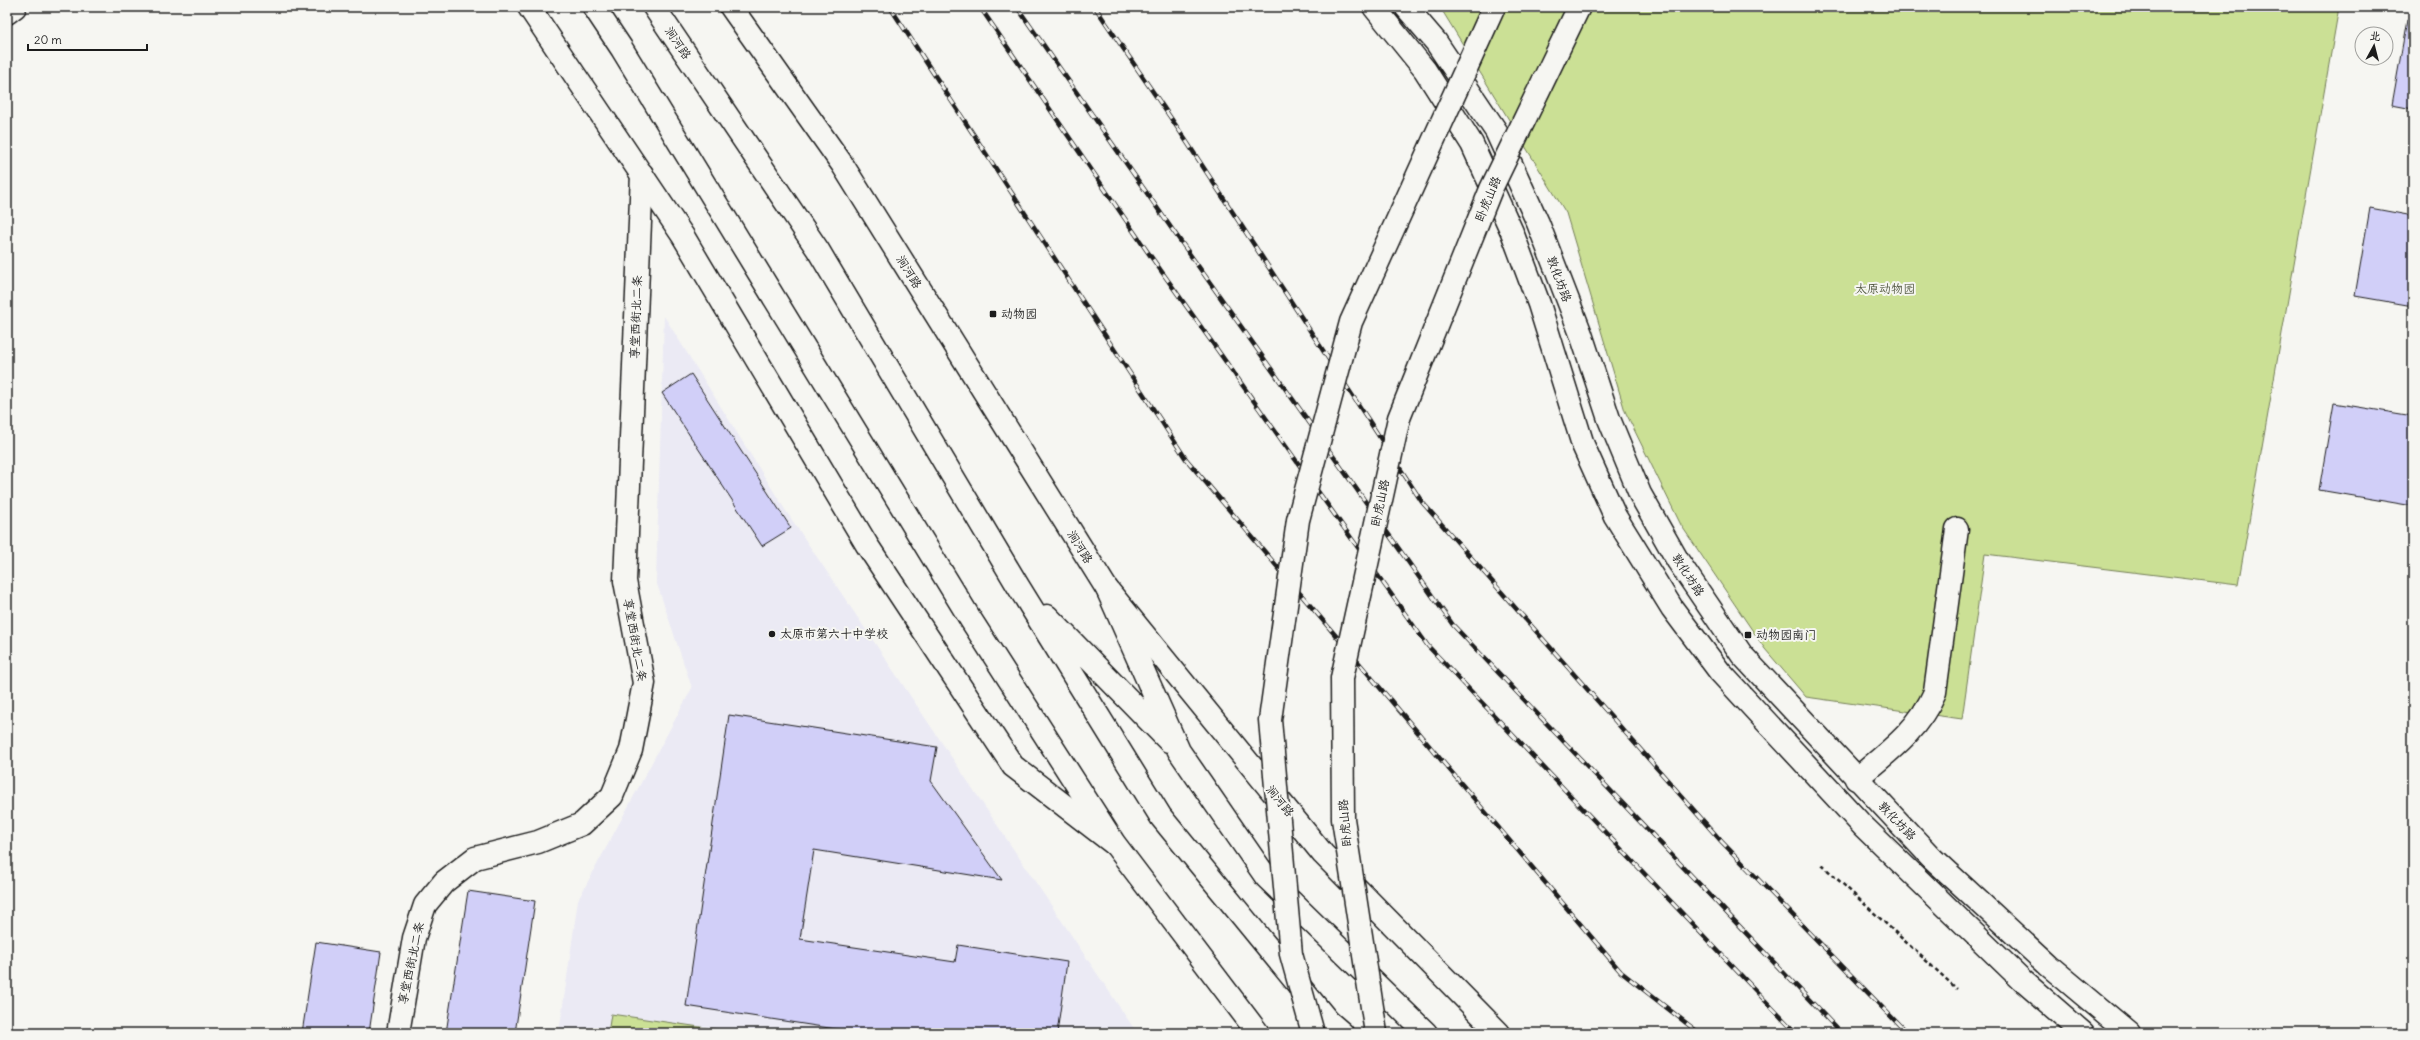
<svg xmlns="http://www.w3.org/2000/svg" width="2420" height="1040" viewBox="0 0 2420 1040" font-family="Delius,'LXGW WenKai TC',sans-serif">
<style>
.built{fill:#ebeaf4}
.green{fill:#cbe095;stroke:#747e58}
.building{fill:#d1cff8;stroke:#1c1c1c}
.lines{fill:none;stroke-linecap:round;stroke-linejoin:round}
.minor-casing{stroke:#1c1c1c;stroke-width:25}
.tertiary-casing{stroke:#1c1c1c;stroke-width:25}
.secondary-casing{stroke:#1c1c1c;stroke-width:25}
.primary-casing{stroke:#1c1c1c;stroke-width:25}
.path{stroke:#1c1c1c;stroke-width:2.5;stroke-dasharray:4 3;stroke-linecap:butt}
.minor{stroke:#f6f6f2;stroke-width:22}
.tertiary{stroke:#f6f6f2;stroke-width:22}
.secondary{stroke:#f6f6f2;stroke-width:22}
.primary{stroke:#f6f6f2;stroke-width:22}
.rail-casing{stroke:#1c1c1c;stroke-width:4.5}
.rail{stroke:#f6f6f2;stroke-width:3;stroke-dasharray:9;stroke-linecap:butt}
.trunk-bridge-casing{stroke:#1c1c1c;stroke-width:25;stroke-linecap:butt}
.trunk-bridge{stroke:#f6f6f2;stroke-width:22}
.poi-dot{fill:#1c1c1c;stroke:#f6f6f2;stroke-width:1.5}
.labels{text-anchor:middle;stroke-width:4;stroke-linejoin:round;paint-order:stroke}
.street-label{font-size:12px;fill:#1c1c1c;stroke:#f6f6f2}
.park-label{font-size:12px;fill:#515740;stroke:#f6f6f2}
.poi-label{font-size:12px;fill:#1c1c1c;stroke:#f6f6f2;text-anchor:start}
</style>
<rect width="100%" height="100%" fill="#f6f6f2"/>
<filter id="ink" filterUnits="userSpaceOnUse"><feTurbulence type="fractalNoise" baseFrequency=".025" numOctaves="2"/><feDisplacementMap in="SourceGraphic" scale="8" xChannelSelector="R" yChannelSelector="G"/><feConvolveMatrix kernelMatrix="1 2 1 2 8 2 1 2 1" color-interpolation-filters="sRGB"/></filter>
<g filter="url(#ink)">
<!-- built -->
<path class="built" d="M664,316L784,508L1137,1033H559L578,900L692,688L656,581Z"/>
<!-- green -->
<path class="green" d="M1440,7H2339L2238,585L1985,554L1962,719L1806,697L1765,649L1681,525L1625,411L1566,213Z
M611,1014L741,1033H608Z"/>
<!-- building -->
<path class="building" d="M2407,20L2413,21V109L2392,105Z
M2370,208L2413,216V306L2355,296Z
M691,374L791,528L762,546L662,393Z
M2334,403L2413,416V506L2319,490Z
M729,715L937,747L931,781L1002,880L814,850L800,939L955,962L958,945L1067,962L1057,1033H862L686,1006Z
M468,891L535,901L515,1033H446Z
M316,942L381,952L369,1033H302Z"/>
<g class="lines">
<!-- minor casing -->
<g class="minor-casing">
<path id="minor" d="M1856,779C1888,752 1918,731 1935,692L1957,529
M398,1033L414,938L425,905L444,882L475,858L538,842L582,824L612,796L631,750L644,683L625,581L642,174"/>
</g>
<!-- tertiary casing -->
<g class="tertiary-casing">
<path id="tertiary" d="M1374,7L1425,70L1472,144L1512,232L1539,304L1583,445L1615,516L1672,608L1720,672L1863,826L2022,980L2083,1033
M1406,7L1436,42L1496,131L1538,223L1581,334L1609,419L1640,494L1678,561L1742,655L1932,858L2048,965L2129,1033
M7,13L15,7"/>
</g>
<!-- secondary casing -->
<g class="secondary-casing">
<path id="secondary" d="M529,7L683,236L867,545L1013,766L1113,843
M731,7L842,164L1107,589L1323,854L1499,1033"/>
</g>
<!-- primary casing -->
<g class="primary-casing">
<path id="primary" d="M594,7L622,49L971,620L1114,843L1258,1033
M654,7L818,250L1018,586L1161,817L1328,1021L1342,1033
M1107,589L1179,751L1266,877L1426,1033
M1047,616L1169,741"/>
</g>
<!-- path -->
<path class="path" d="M1822,865L1957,989"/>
<!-- minor -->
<use href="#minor" class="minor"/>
<!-- tertiary -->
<use href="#tertiary" class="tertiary"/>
<!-- secondary -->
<use href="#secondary" class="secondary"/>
<!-- primary -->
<use href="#primary" class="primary"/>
<!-- rail casing -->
<g class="rail-casing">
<path id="rail" d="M890,7L1186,459L1621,972L1699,1033
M980,7L1147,251L1428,646L1796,1033
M1017,7L1174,232L1453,625L1841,1033
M1095,7L1179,130L1422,502L1722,842L1907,1033"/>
</g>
<!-- rail -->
<use href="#rail" class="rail"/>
<!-- trunk-bridge casing -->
<g class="trunk-bridge-casing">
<path id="trunk-bridge" d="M1313,1033L1291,954L1270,720L1298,520L1351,322L1494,7
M1376,1033L1343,819L1342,678L1399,418L1491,189L1579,7"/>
</g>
<!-- trunk-bridge -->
<use href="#trunk-bridge" class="trunk-bridge"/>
</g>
</g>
<!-- markers -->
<g class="poi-dot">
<rect x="989" y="310" width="8" height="8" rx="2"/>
<circle cx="772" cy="634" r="4"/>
<rect x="1744" y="631" width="8" height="8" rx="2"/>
</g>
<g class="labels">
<!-- street labels -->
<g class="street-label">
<text transform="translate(678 43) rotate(56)" y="4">涧河路</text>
<text transform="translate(1488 199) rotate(-67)" y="4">卧虎山路</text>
<text transform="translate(909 272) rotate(58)" y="4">涧河路</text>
<text transform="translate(1559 279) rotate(69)" y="4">敦化坊路</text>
<text transform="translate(636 317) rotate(-88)" y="4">享堂西街北二条</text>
<text transform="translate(1380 503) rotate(-78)" y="4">卧虎山路</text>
<text transform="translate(1080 547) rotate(58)" y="4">涧河路</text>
<text transform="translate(1688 575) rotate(57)" y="4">敦化坊路</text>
<text transform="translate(635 640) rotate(80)" y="4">享堂西街北二条</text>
<text transform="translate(1280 801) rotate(51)" y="4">涧河路</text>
<text transform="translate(1897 821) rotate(46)" y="4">敦化坊路</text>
<text transform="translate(1345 823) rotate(-95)" y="4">卧虎山路</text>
<text transform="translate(411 963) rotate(-78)" y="4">享堂西街北二条</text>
</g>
<!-- park labels -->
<g class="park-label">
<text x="1885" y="293">太原动物园</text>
</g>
<!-- poi labels -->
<g class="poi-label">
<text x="1001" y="318">动物园</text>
<text x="780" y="638">太原市第六十中学校</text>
<text x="1756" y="639">动物园南门</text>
</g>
</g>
<!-- margin -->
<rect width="2420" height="1040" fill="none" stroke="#f6f6f2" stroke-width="24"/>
<rect x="12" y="12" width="2396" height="1016" fill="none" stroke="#1c1c1c" stroke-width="1.5" filter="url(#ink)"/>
<!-- north arrow -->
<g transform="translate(2374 46) rotate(7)"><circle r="19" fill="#f6f6f2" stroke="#9f9f9c"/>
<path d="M0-3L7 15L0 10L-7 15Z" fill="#1c1c1c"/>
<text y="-6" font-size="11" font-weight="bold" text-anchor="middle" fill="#1c1c1c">北</text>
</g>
<!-- scale -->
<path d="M28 44v6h119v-6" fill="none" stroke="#1c1c1c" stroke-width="2"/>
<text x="34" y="44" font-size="12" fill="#1c1c1c" stroke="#f6f6f2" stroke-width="3" paint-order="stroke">20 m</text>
</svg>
